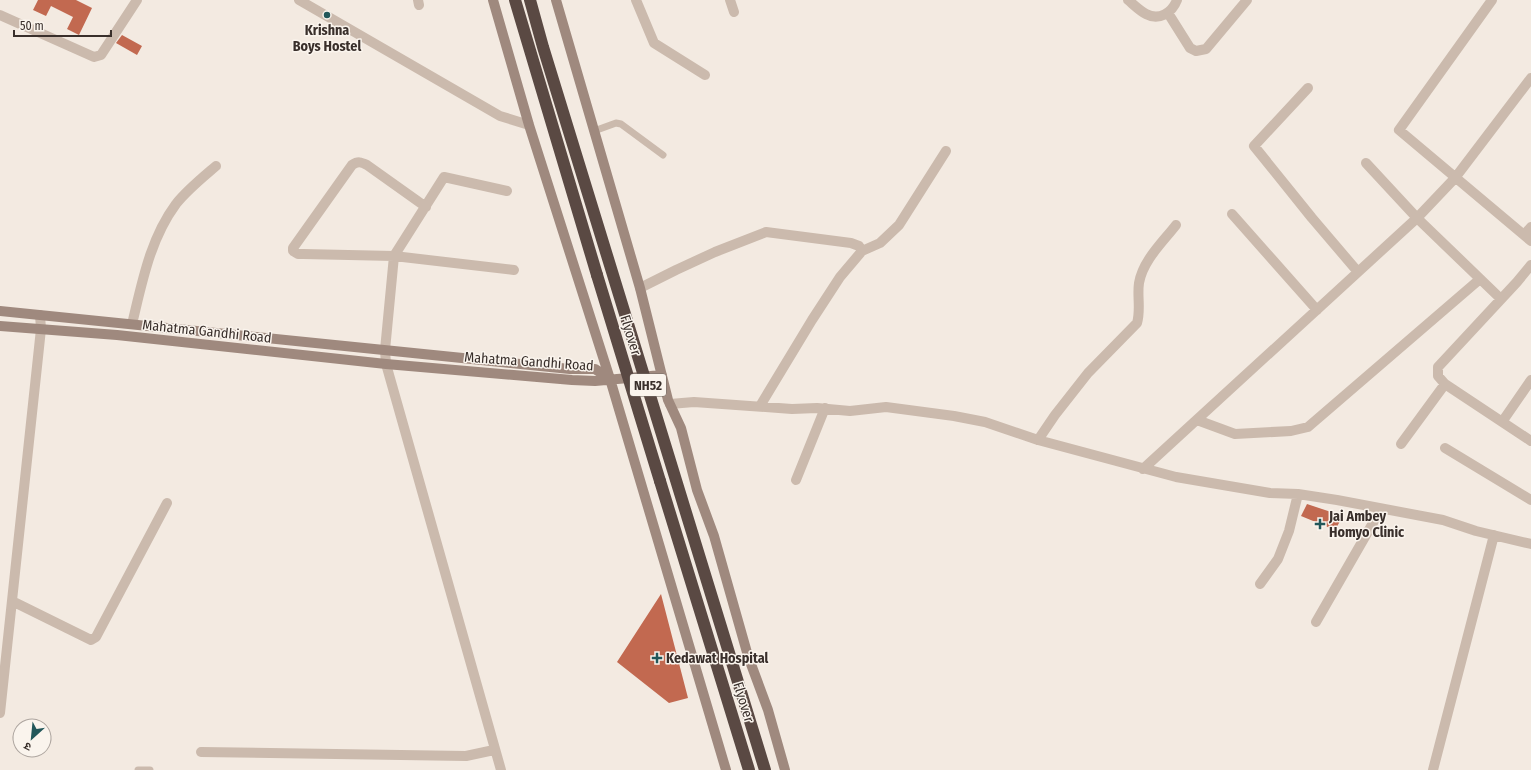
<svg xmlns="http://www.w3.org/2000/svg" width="1531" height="770" viewBox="0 0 1531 770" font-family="'Fira Sans Condensed','Noto Sans Devanagari',sans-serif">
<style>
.building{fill:#c26950}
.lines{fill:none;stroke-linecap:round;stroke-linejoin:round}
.lane{stroke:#cbbaad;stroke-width:7}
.street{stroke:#cbbaad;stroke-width:10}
.secondary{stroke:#9f897e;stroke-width:10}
.highway{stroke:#5a4943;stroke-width:12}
.highway-bridge{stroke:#5a4943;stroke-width:12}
.poi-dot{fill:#22575a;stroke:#faf4ed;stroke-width:1.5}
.labels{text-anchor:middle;stroke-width:3;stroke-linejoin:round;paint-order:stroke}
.shield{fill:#faf4ed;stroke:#736a65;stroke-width:1}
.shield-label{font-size:13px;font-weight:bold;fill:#392f2b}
.poi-label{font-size:14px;font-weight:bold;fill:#392f2b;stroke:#faf4ed;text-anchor:start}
.street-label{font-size:14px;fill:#392f2b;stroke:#faf4ed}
</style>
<rect width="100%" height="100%" fill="#f3eae1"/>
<!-- building -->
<path class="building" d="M38,0H76L92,8L79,35L67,29L73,17L51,6L46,16L33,10Z
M122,35L142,46L137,55L116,43Z
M1307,504L1343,516L1335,530L1301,516Z
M661,594L688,698L669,703L617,662Z"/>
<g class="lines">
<!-- lane -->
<path class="lane" d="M594,131L616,123L621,124L663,155
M138,770H150"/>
<!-- street -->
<path class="street" d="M299,0L500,116L529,125
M418,0L419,5
M636,0L654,43L705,75
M730,0L734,12
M1128,0C1134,5 1140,11 1146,14C1159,21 1172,13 1177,0
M1492,0L1399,130L1531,241
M1168,13L1190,48L1196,51L1206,49L1247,0
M0,15L94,57L101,55L137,0
M1308,88L1254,146L1312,218L1358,272
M1366,163L1417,218L1501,299
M426,207L367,165C361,162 358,161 352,165L293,248V251L298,254H303L394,256L514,270
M1232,214L1317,310
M1524,235L1531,227
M862,251L880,243L899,225L946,151
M1531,265L1517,282L1438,367V376L1445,384L1531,441
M640,288L676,270L715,252L766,232L851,243L859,246L862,251L840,277L812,320L760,406
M132,324C142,283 150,239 176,204C187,190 202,178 216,166
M670,404L694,402L792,409L817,408L850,411L886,407L954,416L985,422L1038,440L1176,477L1270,493L1298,494L1337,500L1443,520L1476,531L1531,544
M1197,420L1235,434L1291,431L1308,427L1480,279
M1502,422L1531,380
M1038,440L1055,415L1088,373L1137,323C1141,310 1137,296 1139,283C1143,260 1163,242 1176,225
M1401,444L1445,384
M1445,448L1531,500
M1143,469L1417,218L1455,178L1531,78
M796,480L825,408
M1260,584L1278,559L1289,531L1298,494
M12,601L91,640L96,637L167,503
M1316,622L1381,509
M0,713L41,329L40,315
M201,752L466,756L494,750
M501,770L386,364L385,350L394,256L444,177L507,191
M1433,770L1494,535"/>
<!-- secondary -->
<path class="secondary" d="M493,0L529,125L610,379L726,770
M556,0L640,288L668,400L681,428L697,490L714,536L748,656L768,710L785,770
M0,311L570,369H595L610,379
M0,326L117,335L386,364L572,380L595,381L662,375"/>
<!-- highway -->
<path class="highway" d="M515,0L597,275
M530,0L543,47L765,770
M660,481L749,770"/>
<!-- highway-bridge -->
<path class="highway-bridge" d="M597,275L660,481"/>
</g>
<!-- markers -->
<g class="poi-dot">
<circle cx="327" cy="15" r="4"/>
<path d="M1318 518h4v4h4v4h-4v4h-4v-4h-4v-4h4z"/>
<path d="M655 652h4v4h4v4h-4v4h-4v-4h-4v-4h4z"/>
</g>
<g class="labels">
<!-- shield labels -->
<rect class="shield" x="630" y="374" width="36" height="22" rx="3"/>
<g class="shield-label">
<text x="648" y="390">NH52</text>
</g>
<!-- poi labels -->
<g class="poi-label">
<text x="327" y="35" text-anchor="middle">Krishna<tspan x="327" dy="16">Boys Hostel</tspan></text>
<text x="1329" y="521">Jai Ambey<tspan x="1329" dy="16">Homyo Clinic</tspan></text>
<text x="666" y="663">Kedawat Hospital</text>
</g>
<!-- street labels -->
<g class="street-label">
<text transform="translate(207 331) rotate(6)" y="5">Mahatma Gandhi Road</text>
<text transform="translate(631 335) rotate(73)" y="5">Flyover</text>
<text transform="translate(529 361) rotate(4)" y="5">Mahatma Gandhi Road</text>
<text transform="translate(744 702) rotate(73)" y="5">Flyover</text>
</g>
</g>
<!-- north arrow -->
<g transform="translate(32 738) rotate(207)"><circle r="19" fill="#faf4ed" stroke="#ada59f"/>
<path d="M0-3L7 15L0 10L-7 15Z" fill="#22575a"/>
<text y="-6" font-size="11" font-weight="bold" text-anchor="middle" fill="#392f2b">उ</text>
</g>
<!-- scale -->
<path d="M14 30v6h97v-6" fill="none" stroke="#392f2b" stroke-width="2"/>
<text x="20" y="30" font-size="12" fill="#392f2b" stroke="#faf4ed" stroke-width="3" paint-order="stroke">50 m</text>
</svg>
